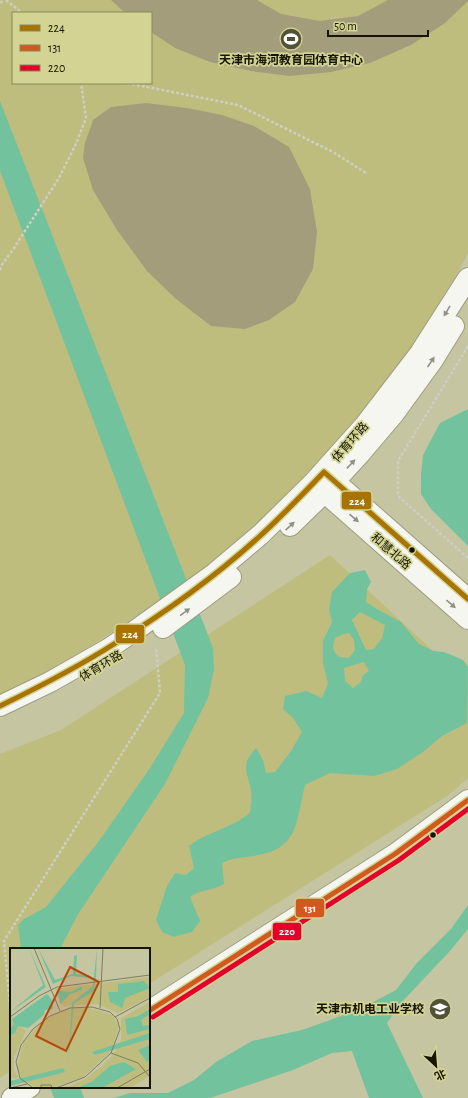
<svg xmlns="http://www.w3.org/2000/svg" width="468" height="1098" viewBox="0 0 468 1098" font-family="'Alegreya Sans','Noto Sans SC',sans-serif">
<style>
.green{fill:#bebd7e;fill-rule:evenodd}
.water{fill:#72c29e;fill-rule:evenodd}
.building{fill:#a49d7b}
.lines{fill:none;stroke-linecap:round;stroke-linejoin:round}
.secondary-casing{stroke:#9d9d80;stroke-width:22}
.path{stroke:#cecec2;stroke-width:2.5;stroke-dasharray:3 2;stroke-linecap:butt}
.secondary{stroke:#f6f6f1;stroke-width:20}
.bus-1-casing{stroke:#d3d493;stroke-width:8}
.bus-2-casing{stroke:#d3d493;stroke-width:8}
.bus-3-casing{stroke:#d3d493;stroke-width:8}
.bus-1{stroke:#a87300;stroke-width:5}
.bus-2{stroke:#d1591d;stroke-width:5}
.bus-3{stroke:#e4002b;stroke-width:5}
.oneway{fill:#909085}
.bus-dot{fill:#141400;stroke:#d3d493;stroke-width:1.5}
.labels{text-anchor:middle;stroke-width:3.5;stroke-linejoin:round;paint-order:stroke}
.poi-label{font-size:12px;font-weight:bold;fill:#141400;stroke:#d3d493}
.street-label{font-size:12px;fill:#141400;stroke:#d3d493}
.inset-road{fill:none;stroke:#7e7e61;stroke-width:1}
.view{fill:#b34809;fill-opacity:0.15;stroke:#b34809;stroke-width:2}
.inset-edge{fill:none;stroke:#141400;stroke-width:2}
.line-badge{stroke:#d3d493;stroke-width:1.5}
.badge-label{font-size:11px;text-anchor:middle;font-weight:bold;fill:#fff}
</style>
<rect width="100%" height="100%" fill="#c5c5a2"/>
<!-- green -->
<path class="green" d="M0,0H468V253L442,302L396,372L355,421L281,503L203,571L94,644L32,682L0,696ZM13,13H151V83H13Z
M330,555L433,651L468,678V778L447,796L149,984V949H11V1071L0,1078V754L61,730Z"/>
<!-- water -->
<path class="water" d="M0,101L213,648L214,669L208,698L165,784L77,916L60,949H21L18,925L24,919L46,907L99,841L150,768L184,713L185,665L0,171Z
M468,409V546L431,509L421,494V475L423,455L440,423Z
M365,570L371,582L367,589L366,602L377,609L401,622L419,644L433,651L444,652L463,660L468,667L467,723L442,736L423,752L397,769L374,776L330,773L305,785C296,819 300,848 258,855C244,858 234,857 222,863L224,884C213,891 200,889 190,897L200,921L192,932L174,937L162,932L156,920L167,886L175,873L186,875L194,868L189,846L199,839L237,822L250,813C251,806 252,797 251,790C247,770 240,766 256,748L263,760L266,773L275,772L291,751L302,732L293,718L283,709L285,696L306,691L322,698L328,683L323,663V641L332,622L329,609L332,592L350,573ZM360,612L385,625L382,638L374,649L366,650L352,620ZM349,633L354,640L355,650L349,658L340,657L335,653L333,647L335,638L343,634ZM364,662L369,671L363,675L361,682L353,688L345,681L344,668Z
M468,905V929L450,951L400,1004L387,1023L423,1098H369L352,1051L332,1053L293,1070L210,1098H114L130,1093H168L194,1080L216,1062L252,1041L302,1030L358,1010L396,990L416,964L451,929Z
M50,1087H80L84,1098H54Z"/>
<!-- building -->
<path class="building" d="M111,0H257L281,14L320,21L358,16L388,0H468V1L445,23L411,45L370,63L331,72L290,76L251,71L210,62L175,48L151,32V13H125Z
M146,103L187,108L222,115L254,126L289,147L310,189L317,232L313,269L295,302L269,320L245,329L211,326L176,299L147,271L117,230L93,190L83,158L85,143L93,120L111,107Z"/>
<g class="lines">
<!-- secondary casing -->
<g class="secondary-casing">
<path id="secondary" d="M324,472L468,599
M315,484L468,619
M290,526L324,493L359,455L393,415L433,360L454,326
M163,628L231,577
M0,706L50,682L108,649L133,632L215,573L260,535L313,483L364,426L420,353L468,278
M149,1011L395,854L468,800
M12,1098L30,1087"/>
</g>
<!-- path -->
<path class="path" d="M6,0L22,13
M0,3L4,0
M127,83L238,105L333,152L366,173
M0,270L1,266L14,248L59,178L75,146L86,118L81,83
M468,346L398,461V496L468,558
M11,1017L4,941L160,693L156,647"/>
<!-- secondary -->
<use href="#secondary" class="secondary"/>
<!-- bus-1 casing -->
<g class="bus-1-casing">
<path id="bus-1" d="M0,706C39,687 78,667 114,644C163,614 217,575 260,536C282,516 303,494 324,472L468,599"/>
</g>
<!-- bus-2 casing -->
<g class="bus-2-casing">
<path id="bus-2" d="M149,1011L395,854L468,800"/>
</g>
<!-- bus-3 casing -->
<g class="bus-3-casing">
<path id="bus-3" d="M153,1017L399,860L468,809"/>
</g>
<!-- bus-1 -->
<use href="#bus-1" class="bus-1"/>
<!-- bus-2 -->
<use href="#bus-2" class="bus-2"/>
<!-- bus-3 -->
<use href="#bus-3" class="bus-3"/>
</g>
<!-- one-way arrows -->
<defs><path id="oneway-solid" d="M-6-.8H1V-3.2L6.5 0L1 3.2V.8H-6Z"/></defs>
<g class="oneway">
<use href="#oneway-solid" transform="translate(447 311) rotate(121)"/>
<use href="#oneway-solid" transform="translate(431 362) rotate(-56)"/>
<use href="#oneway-solid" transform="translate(351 464) rotate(-47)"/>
<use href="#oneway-solid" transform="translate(354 518) rotate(41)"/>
<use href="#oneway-solid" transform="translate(290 526) rotate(-43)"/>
<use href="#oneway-solid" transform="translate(451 604) rotate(41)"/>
<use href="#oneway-solid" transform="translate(185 612) rotate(-36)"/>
</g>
<!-- icons -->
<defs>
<g id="stadium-disc" transform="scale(1.15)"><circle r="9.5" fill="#525239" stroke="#d3d493"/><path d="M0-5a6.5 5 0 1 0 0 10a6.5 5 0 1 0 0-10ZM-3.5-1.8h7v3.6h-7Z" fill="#fff"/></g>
<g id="school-disc" transform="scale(1.15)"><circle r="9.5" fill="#525239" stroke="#d3d493"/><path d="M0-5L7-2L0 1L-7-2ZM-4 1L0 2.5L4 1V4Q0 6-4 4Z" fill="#fff"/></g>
</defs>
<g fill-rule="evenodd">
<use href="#stadium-disc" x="291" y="39"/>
<use href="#school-disc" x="440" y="1009"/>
</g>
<!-- markers -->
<g class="bus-dot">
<circle cx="412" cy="550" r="3.5"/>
<circle cx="433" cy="835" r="3.5"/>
</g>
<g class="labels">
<!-- poi labels -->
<g class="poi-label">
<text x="291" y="64">天津市海河教育园体育中心</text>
<text x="424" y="1013" text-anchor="end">天津市机电工业学校</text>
</g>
<!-- street labels -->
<g class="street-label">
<text transform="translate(350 442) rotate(-49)" y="4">体育环路</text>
<text transform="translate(391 551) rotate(41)" y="4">和慧北路</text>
<text transform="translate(101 666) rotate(-31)" y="4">体育环路</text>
</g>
</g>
<!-- overview -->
<g transform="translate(10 948)">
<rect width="140" height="140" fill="#c5c5a2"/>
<path d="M140,29V49L108,65L87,56L52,58L45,41ZM140,54V128L120,140H55L75,131L92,118L105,104L111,92V70ZM75,59L103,67L109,79L100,104L72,130L44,139L26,140L12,131L7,119L13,95L31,74L53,62ZM0,71L16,83L4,109V121L8,130L0,131Z" fill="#bebd7e"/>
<path d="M19,0L36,39L0,64L33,37ZM28,0L45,32L63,26L64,8L67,7L66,26L80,28L82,30L61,28L43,36ZM87,0L86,30L83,44L64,55L58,115L62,55L83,38ZM134,33L140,40L115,50L112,60L100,54L98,44H108V36ZM72,38V42L60,46L50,56L48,43L61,44ZM37,46L42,52L43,61L35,62L34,67L18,80L8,78L5,85L0,88V81L4,76L2,71ZM140,61V66L131,72L133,78L140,77V81L117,87L115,71L128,68ZM140,85V91L85,107L82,104ZM140,97V111L137,114L128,102ZM114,114L126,121L92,140H68L83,133L100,118ZM53,120L55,124L0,138V133Z" fill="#72c29e"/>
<path class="inset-road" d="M24,0L50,63M90,60L93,0M0,69L29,48L47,39L140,27M105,69L140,50M101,105L128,115L140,129M0,140L17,136M23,140L10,130L6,114L11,97L23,81L40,68L60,60L82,59L100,64L107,71L110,81L101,105L75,129L46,140M31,140V137H41L42,140M107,140L140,121"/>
<path class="view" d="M60,19L89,34L56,103L26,88Z"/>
<rect width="140" height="140" class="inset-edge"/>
</g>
<g class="line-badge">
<rect x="341" y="491" width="31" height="19" rx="4" fill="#a87300"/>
<rect x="115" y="624" width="30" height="20" rx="4" fill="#a87300"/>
<rect x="295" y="898" width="30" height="20" rx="4" fill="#d1591d"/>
<rect x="272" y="922" width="30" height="19" rx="4" fill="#e4002b"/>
</g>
<g class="badge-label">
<text x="357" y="505">224</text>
<text x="130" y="638">224</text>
<text x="310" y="912">131</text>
<text x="287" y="935">220</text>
</g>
<!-- legend -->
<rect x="12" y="12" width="140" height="72" fill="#d3d493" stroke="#878758"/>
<rect x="20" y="25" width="20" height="6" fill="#a87300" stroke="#878758"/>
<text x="48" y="32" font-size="12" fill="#141400">224</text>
<rect x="20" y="45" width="20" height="6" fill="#d1591d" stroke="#878758"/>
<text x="48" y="52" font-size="12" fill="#141400">131</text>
<rect x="20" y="65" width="20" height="6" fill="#e4002b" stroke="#878758"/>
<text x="48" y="72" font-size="12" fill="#141400">220</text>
<!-- north arrow -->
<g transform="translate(436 1066) rotate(154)" stroke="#d3d493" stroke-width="3" paint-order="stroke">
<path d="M0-3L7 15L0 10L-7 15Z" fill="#141400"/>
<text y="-6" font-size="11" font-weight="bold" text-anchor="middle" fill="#141400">北</text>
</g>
<!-- scale -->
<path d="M328 30v6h100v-6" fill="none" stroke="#141400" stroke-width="2"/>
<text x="334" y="30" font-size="12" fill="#141400" stroke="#d3d493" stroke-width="3" paint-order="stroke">50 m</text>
</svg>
